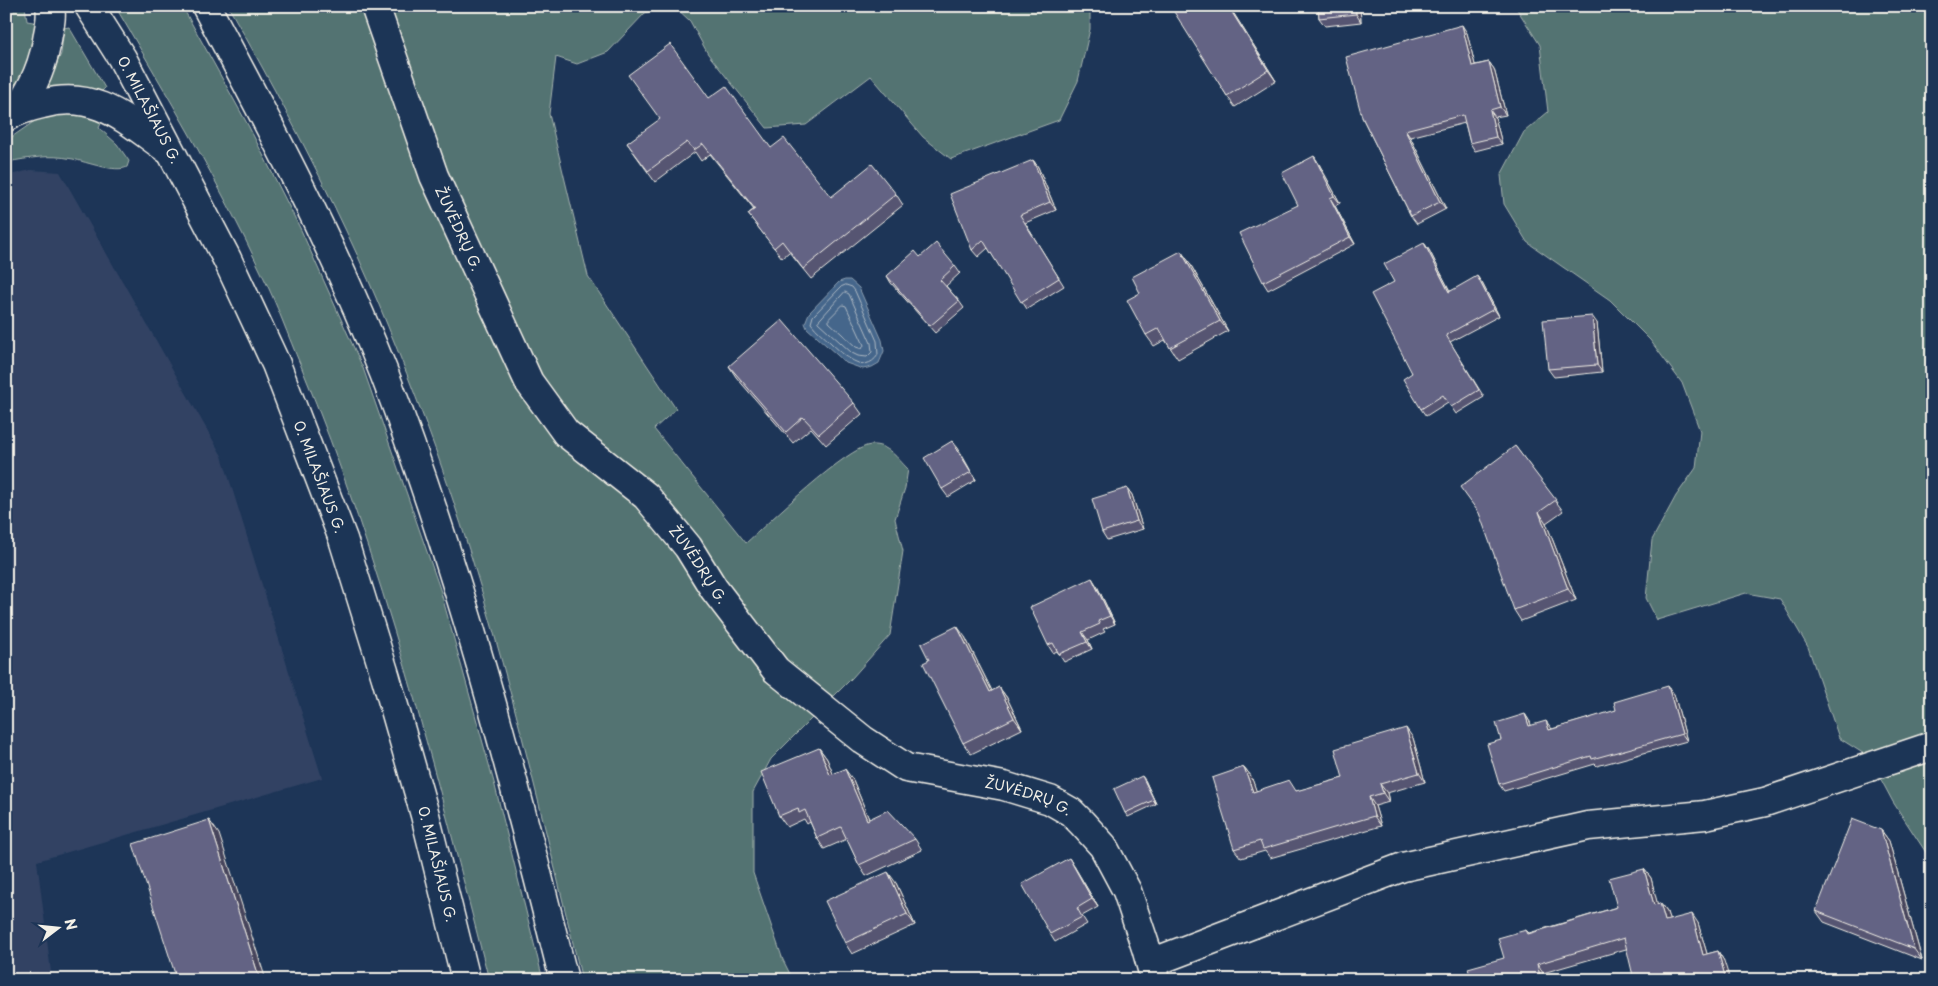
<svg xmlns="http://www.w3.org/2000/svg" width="1938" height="986" viewBox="0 0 1938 986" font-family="'Playpen Sans',sans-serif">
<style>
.built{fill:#324364}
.green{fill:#537372;stroke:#a4b2ad}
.water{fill:#45668b;stroke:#8b9eb0}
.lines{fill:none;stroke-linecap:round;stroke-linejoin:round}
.shore{stroke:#aeb9c3;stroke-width:1}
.minor-casing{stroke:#f4f1e8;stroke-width:31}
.major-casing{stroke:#f4f1e8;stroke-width:31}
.minor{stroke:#1d3557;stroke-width:28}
.major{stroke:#1d3557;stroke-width:28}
.wall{fill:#565572;stroke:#f4f1e8}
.shaded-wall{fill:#46455c;stroke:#f4f1e8}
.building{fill:#646384;stroke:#f4f1e8}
.labels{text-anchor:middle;stroke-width:4;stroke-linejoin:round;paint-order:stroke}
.street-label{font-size:14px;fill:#f4f1e8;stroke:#1d3557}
</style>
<rect width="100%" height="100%" fill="#1d3557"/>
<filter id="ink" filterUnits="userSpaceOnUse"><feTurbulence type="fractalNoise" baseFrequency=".02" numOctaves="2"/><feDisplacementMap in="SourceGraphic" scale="10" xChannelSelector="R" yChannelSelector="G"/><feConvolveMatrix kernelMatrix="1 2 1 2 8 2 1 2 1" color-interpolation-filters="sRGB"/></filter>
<g filter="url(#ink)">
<!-- built -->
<path class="built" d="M31,170L60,172L222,456L322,778L37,861L52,980H6V176Z"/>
<!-- green -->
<path class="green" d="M6,6H25L27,21L39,23L25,73L6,94Z
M115,6H182L249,127L301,230L363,368L440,589L495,786L543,980H489C436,773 383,564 301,366C288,336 277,304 262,274C219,182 167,94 115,6Z
M228,6H666L645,13L608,52L577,64L556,57L549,114L588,276L676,409L654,429L746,543C767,524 848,446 871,445C888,444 897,458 908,469L905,488L895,519L903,551L890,635L852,678L771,759L753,792V873L783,960L793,980H582C536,792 493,602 425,421C401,358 376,294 347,233C311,156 270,80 228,6Z
M674,6H1090V29L1078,81L1059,120L951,159L923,137L871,76L806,125L767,128L708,54L690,21Z
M1515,6H1932V867L1927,854L1893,802L1869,757L1839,738L1808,647L1780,599L1746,593L1657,620L1646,598L1652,540L1676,496L1696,468L1700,431L1682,383L1650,340L1610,300L1527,242L1504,204L1501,175L1524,132L1548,112L1540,45Z
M69,27L105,88L101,92L48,91L46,88L61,54L64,28Z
M51,114H81L102,121L99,128L117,144L129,161L127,167C116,173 86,162 73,159C47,154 32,158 6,162V141L39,118Z"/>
<!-- water -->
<path class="water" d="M845,280H850L859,288L882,340L884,351L879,363L872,367L863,369L846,363L807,328L805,323L809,313L839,282Z"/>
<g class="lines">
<!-- shore -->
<path class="shore" d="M846,285L852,287L855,291L877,341L878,355C864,376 843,354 831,343C824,336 816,330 811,323L813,316L841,287Z
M845,292L849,294L871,343L872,352L867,357L858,356L852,353L818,322Z
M843,305L846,306L864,345L862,349L856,347L829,322V319Z"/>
<!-- minor casing -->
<g class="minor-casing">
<g id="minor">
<path id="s1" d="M375,6L434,176L529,382L566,433L646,496L688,547L714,589L776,670L863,740L906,768L1004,786L1050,800L1071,812L1082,823L1103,846L1127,891L1146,948L1155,980"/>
<path d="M1151,963L1403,867L1588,826L1705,815L1765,802L1932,746"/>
</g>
</g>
<!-- major casing -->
<g class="major-casing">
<g id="major">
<path id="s2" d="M89,6L122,58L227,259L276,364L343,539L386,678L425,815L466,980"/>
<path d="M206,6C270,126 334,246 384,373C460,571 513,775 564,980"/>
<path d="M18,110C34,85 44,64 48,34C50,24 52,16 50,6"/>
<path d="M6,117C18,110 29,107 42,104C95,89 126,120 167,149"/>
</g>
</g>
<!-- minor -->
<use href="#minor" class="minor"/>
<!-- major -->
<use href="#major" class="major"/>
</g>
<!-- wall -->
<path class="wall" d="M1172,6H1229L1276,81L1235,107L1227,96Z
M1318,6H1360L1361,22L1325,26L1319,18Z
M1467,33L1475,65L1489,62L1494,69L1506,115L1495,117L1502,144L1475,151L1470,143L1465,123L1410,137L1446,209L1417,224L1411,216L1362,117Z
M709,98L831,197L896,194L903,205L811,279L789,252L782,258L748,214L754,209L710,154L701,161L695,152L655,182L627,143Z
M1314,156L1319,164L1340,203L1335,206L1355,244L1268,290L1263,282L1298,205Z
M1033,160L1038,167L1056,210L1025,223L1064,286L1027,309L988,248L978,257L972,250Z
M1424,243L1429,250L1450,291L1482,283L1499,316L1450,342L1484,397L1456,414L1448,402L1426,416L1421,409L1412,373L1394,282Z
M1181,251L1189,262L1228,331L1178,359L1165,340L1154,346L1146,335L1140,293Z
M920,257L955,266L960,273L946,286L959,301L964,308L935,333L891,283L887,276Z
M1597,323L1602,372L1554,377L1548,369Z
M729,366L854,403L862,414L826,445L811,428L793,443L736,377Z
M952,441L976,480L948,497L942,489Z
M1515,446L1563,511L1546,523L1576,600L1521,621L1514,610Z
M1127,488L1132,495L1143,529L1107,540L1102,532Z
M1097,586L1115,624L1103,629L1105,632L1088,640L1092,649L1064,662L1057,651L1053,653L1048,645Z
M965,637L992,691L999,687L1007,698L1022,729L971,754L963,743Z
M1674,694L1687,741L1597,766L1595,764L1504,791L1499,784L1501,740L1525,714L1530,722L1531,726L1552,729Z
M1413,738L1425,782L1387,793L1389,802L1375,806L1381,826L1270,858L1265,851L1241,858L1234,849L1244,767L1251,776L1256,791H1297L1343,778Z
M819,748L827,759L833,774L853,780L869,819L915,839L922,850L866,876L859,865L847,839L824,849L817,838L810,822L807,824L804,819L787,827L779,816Z
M1145,780L1156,804L1128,817L1125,813Z
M1881,830L1889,841L1922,960L1824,922L1816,911Z
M1074,866L1098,907L1082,916L1087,924L1055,942L1050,934Z
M1644,869L1651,878L1657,904L1660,903L1667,912L1669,920L1698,923L1707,954L1718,951L1724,961L1626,949L1543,973L1504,958L1526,930L1529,933L1617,907Z
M896,883L915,925L852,954L845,943Z"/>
<!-- shaded-wall -->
<path class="shaded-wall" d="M1228,6H1229L1276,81L1268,70Z
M1355,6H1360L1361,22L1356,14Z
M1462,25L1467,33L1477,73L1472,66Z
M1489,62L1494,69L1506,115L1500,107Z
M1490,110L1495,117L1502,144L1496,137Z
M1405,130L1410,137L1446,209L1440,202Z
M1314,156L1319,164L1340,203L1334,196Z
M1033,160L1038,167L1056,210L1050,202Z
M1330,198L1335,206L1355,244L1350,237Z
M1424,243L1429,250L1454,299L1449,292Z
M1181,251L1189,262L1228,331L1220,321Z
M1477,276L1482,283L1499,316L1494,309Z
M1592,316L1597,323L1602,372L1597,365Z
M952,441L958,448L976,480L971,472Z
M1127,488L1132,495L1143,529L1137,521Z
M1539,512L1546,523L1576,600L1568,589Z
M1092,578L1097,586L1115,624L1110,616Z
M957,626L965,637L998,703L990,692Z
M1082,632L1088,640L1092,649L1087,642Z
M1668,686L1674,694L1687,741L1682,734Z
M999,687L1007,698L1022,729L1014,718Z
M1525,714L1530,722L1534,734L1529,726Z
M1546,721L1552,729L1549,730Z
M1406,728L1413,738L1425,782L1419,773Z
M819,748L827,759L838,786L830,775Z
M1244,767L1251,776L1260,801L1253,792Z
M845,769L853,780L874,831L867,820Z
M1142,776L1145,780L1156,804Z
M1380,784L1387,793L1389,802L1383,793Z
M1369,797L1375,806L1381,826L1374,816Z
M209,820L219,834L266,980H260Z
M1881,830L1889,841L1922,960L1914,949Z
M1069,858L1074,866L1098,907L1092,899Z
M1644,869L1651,878L1660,914L1654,905Z
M888,872L896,883L915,925L907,914Z
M1660,903L1667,912L1672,930L1665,921Z
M1692,914L1698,923L1710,964L1703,955Z
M1718,951L1724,961L1730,980H1726Z
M1537,964L1543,973L1545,980H1541Z"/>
<!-- building -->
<path class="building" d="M1172,6H1228L1268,70L1227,96L1171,7Z
M1318,6H1355L1356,14L1319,18Z
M1462,25L1472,66L1489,62L1500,107L1490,110L1496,137L1470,143L1463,115L1405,130L1440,202L1411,216L1362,117L1346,57Z
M670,44L709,98L726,86L771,148L784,138L831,197L872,164L896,194L803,269L782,241L774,248L748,214L755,209L703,144L694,150L687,142L648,171L627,143L660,119L628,75Z
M1314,156L1334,196L1330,198L1350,237L1263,282L1239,233L1298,205L1282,173Z
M1033,160L1050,202L1020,215L1059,278L1021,302L983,240L972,250L950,194Z
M936,243L955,266L940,280L959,301L930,326L887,276L915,251L920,257Z
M1424,243L1449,292L1477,276L1494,309L1446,335L1479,390L1451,407L1443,395L1421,409L1403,379L1412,373L1371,294L1394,282L1384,264Z
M1181,251L1220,321L1170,348L1159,328L1146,335L1127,300L1140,293L1132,277Z
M1592,316L1597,365L1548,369L1543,320Z
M782,320L854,403L819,434L803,417L786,432L729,366Z
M952,441L971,472L942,489L924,458Z
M1515,446L1556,500L1539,512L1568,589L1514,610L1479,513L1460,487Z
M1127,488L1137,521L1102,532L1092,499Z
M1092,578L1110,616L1098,621L1100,624L1082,632L1087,642L1059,654L1053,643L1048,645L1030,607Z
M957,626L990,692L999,687L1014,718L963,743L923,663L929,660L921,644Z
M1668,686L1682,734L1592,759L1591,756L1499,784L1487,744L1501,740L1496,723L1525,714L1529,726L1546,721L1549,730L1616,710L1614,702Z
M1406,728L1419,773L1380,784L1383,793L1369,797L1374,816L1263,849L1260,841L1234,849L1212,778L1244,767L1253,792L1289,780L1296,791L1343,778L1335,749Z
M819,748L830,775L845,769L867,820L888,810L915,839L859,865L841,827L817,838L805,810L799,813L798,808L779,816L761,772Z
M1142,776L1154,800L1125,813L1114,789Z
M1852,819L1881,830L1914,949L1816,911Z
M209,820L260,980H177L133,844Z
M1069,858L1092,899L1077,908L1082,917L1050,934L1022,884Z
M1644,869L1654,905L1660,903L1665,921L1692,914L1703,955L1718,951L1726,980H1634L1624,938L1537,964L1541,980H1471L1468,968L1504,958L1498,938L1526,930L1528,934L1617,907L1609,878Z
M888,872L907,914L845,943L825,901Z"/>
</g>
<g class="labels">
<!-- street labels -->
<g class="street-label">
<text dy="5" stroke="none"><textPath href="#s2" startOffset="120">O. MILAŠIAUS G.</textPath></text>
<text dy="5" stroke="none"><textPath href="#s1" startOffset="238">ŽUVĖDRŲ G.</textPath></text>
<text dy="5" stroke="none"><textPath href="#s2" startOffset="525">O. MILAŠIAUS G.</textPath></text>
<text dy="5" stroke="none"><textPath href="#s1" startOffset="658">ŽUVĖDRŲ G.</textPath></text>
<text dy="5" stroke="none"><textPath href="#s1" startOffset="1078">ŽUVĖDRŲ G.</textPath></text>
<text dy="5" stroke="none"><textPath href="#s2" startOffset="930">O. MILAŠIAUS G.</textPath></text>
</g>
</g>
<!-- margin -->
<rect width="1938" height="986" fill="none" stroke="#1d3557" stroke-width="25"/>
<rect x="12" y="12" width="1913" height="961" fill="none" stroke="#f4f1e8" stroke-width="2" filter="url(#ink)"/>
<!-- north arrow -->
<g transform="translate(58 928) rotate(74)" stroke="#1d3557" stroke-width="4" paint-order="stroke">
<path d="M0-4L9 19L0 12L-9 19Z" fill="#f4f1e8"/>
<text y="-8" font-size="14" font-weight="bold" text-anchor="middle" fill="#f4f1e8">N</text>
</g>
</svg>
